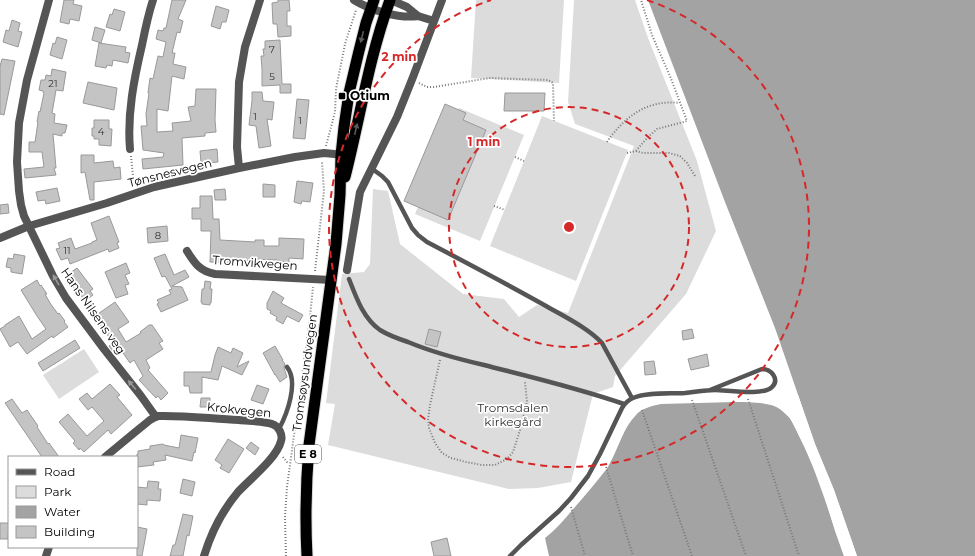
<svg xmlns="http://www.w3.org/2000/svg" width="975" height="556" viewBox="0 0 975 556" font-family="Montserrat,sans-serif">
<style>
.green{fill:#dcdcdc}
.water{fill:#a3a3a3}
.pier{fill:#fff}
.building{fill:#c4c4c4;stroke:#999}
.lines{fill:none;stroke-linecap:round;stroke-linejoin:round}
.trunk-casing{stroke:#dbdbdb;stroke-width:13}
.path{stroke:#777;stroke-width:2;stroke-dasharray:1 2;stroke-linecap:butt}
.service{stroke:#555;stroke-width:4.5}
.minor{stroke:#555;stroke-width:8}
.trunk{stroke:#000;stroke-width:11}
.oneway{fill:#595959}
.oneway2{fill:#999}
.ring{fill:none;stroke:#d62828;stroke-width:2;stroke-dasharray:7 5}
.poi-dot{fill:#000;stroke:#fff;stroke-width:1.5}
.labels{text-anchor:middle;stroke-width:3.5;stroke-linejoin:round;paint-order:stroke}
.number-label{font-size:10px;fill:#313131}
.shield{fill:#fff;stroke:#4c4c4c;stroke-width:1}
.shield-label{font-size:11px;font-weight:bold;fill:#000}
.poi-label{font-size:12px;font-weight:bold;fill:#000;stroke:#fff;text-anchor:start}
.street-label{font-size:12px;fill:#000;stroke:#fff}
.park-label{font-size:12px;fill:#333;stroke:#fff}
.centre{fill:#d62828;stroke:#fff;stroke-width:2}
.ring-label{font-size:12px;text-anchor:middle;font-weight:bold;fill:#d62828;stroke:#fff;stroke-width:3.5;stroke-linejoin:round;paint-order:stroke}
</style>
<rect width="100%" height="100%" fill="#fff"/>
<!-- green -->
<path class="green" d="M476,0H564L559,83L471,78Z
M574,0H635L648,38L697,161L716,231L686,294L615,376L613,387L593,394L571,482L538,488L509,489L328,445L335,404L326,403L342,274L364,272L370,264L373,189L388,191L400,244L463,294L504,299L519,317L537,305L568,313L634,146L575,124L568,102Z
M459,108L524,135L480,241L415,214Z
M542,116L628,150L576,281L490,246Z
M84,349L99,372L59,399L43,375Z"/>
<!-- water -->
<path class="water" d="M648,0H975V556H857L834,490L815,444L775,328L725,202Z
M735,402C747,402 770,402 780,409C791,416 795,427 800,438C819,476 830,517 844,556H549L545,538C554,531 562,522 569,514C580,501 591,489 601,476C604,472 608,468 610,463C619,447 623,428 636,415C642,408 652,406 661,404Z"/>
<!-- pier -->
<path class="pier" d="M798,395L815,444L834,490L857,556H855L832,491L814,445L797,396Z
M781,407L792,417L812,456L827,498L846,556H844L835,531L825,498L810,457L790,418L779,408Z"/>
<!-- building -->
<path class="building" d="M64,0H74L73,4L82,6L79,21L70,19L69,24L60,22Z
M172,0H186L178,19L183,21L180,33L177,32L172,53H175L173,64L186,67L184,79L172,76L168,111L157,109V132L173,131L172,123L191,121L188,107L195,106L196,89H216L215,120L216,132L205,133V136L182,138L183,165L143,169L142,159L163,157L164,153L143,150L141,126H147L146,114L149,93H148L150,78L153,79L158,56L163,57L166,42L156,39L158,30L163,31L164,28H166Z
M278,0H289L290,11H287V26H291V36L278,37L277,24H273L272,3L278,2Z
M216,6L229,10L226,22H222L220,29L211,26Z
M114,9L125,12L120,31L106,27L110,14L112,15Z
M12,20L20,23L18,31L22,32L18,47L3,42L6,30L9,31Z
M95,27L105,30L101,43L92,40Z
M57,37L67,40L62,59L50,55L53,43L55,44Z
M280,40L282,84H291V93H280V85L262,86V69L261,56H264L263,49H265V41Z
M99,43L126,47L125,52L130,53L128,63L113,60L112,66L107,65L106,68L95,66Z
M2,59L15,61L4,115L0,114V66Z
M52,69L66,72L63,91L56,90L52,113L55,114L54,123L67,125L65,133H62V136L53,134L56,168H54L56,175L25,178L24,169L44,167L42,152H29V142H35L38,122H37L39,111L40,112L44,93L43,92V91L39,90L41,80H45L46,75L51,76Z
M88,82L117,88L114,110L83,103Z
M252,92H262L263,101L274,102L272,120L267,119L271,146L259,148L256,126L249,125L252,101Z
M505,93H545L544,111H504Z
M297,99L309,100L305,139L293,138Z
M445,104L466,113L463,120L486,130L448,220L404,201Z
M94,120H109V129H112L111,146L99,145V139H94V136H92V128H94Z
M217,149L218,162L207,163V161L201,162L200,151Z
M81,155H94V163L113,161L114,168L120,167L121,179L94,182V200H90L85,172L81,173Z
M297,181L313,183L310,202L302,201L301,204L294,202Z
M263,184L275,185V197H263Z
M57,188L60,201L46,204L45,200L38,201L36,192Z
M225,189L226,200H215L214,190Z
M200,196H212L213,219H219L220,240L255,242V240H264V246H279V238L304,239L303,259L289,258V262L278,261V260L250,259V261L228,260V263L210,262L211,231H201V219H192V208H200Z
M8,204L9,213L0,214V205Z
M109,216L119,242L117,243L119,248L109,252L108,249L70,264L68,258L61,260L56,249L60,248L58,243L71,238L75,249L92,243V242L97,240L91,223Z
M167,226L168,241L148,243L147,228Z
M14,254L25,256L22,274L11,272V268L6,267L8,258L13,259Z
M165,254L174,275L185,270L189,277L172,286L182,287L188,300L161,312L157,304L159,303L157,300L171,294L169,290L172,289L165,276L162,277L154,258Z
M126,263L130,273L125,275L129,284L125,285L128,294L116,298L105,272Z
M77,268L93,289L90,291L93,295L85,301L80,294L78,295L71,285L73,283L67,275Z
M37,280L40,286L41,285L47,294H45L50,303L58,314L59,313L65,321L64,322L68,327L53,338L52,336L27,354L18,342L10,347L0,329L5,326V325L19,316L32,339L46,329L37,316L21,290Z
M205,281L211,282L210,289H212L211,303H210V305L202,304V302H201L202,289H204Z
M273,291L284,298L281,303L303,315L299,322L287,316L283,324L276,320L277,317L270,313L271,311L267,309V303Z
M115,302L129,322L118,329L126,342L141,333L140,332L149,325H152L163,341L159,343L163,349L146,360L150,368L148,370L168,393L161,400L158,396L156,398L139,380L143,376L134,360L130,363L121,350L115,354L109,346L113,343L99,323L100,322L95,316Z
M429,329L441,332L437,347L425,344Z
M692,329L694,338L683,340L682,331Z
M75,340L80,348L43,371L38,363Z
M275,346L283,360H282L285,364L284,368L287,377L280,382L275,374V375L263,353Z
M218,347L231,353L233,348L243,353L237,367L249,361L242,375L222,366L218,380L202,377V393H190L189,386H184V372H211L215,355Z
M707,354L709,366L691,370L688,359Z
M654,361L656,374L645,375L644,362Z
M110,384L120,395L117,397L132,415L111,434L108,430L84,452L80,448L79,450L73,443L75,441L59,422L68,414L87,436L104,421L92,407L88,410L79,399L87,393L92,399Z
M257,385L269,389L263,404L251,400Z
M201,398H210V407H200Z
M12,399L22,413L27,410L38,426L37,427L48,444L49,443L59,457H42L5,403Z
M181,435L198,438L195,453L194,452L192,461L165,455L166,460L153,462L154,465L137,467V454H138V451L150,449V446L163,444L164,445L179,448Z
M228,439L244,449L229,473L220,468L222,465L215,460Z
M251,442L259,448L255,455L246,448Z
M183,479L195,482L192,496L180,493Z
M148,481L159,482L158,489H161L160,501L147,500V505L137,504V487L147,488Z
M183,514L193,516L189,536L187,535L183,556H170L173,545H175Z
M0,523H9L8,539H0Z
M137,527L147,529L142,556H137Z
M447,538L451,556H434L431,542Z"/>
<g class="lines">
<!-- trunk casing -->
<g class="trunk-casing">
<path id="trunk" d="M345,177C360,118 369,57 390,0
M307,556C305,519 306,482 309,445L336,244L340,195L341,155L344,127L349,93L358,55L366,23L374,0"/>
</g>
<!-- path -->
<path class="path" d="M419,83L427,87H434L490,78L548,80L553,83L554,121
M607,142C624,117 648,99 679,103
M326,146L335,112L336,89L345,44L356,10
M636,151L647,138L657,129L687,121L670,76L652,35L641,0
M627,153L636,151L643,153H669L680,156L687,163L695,176
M131,156L134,186
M515,157L524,161
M494,206L505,210
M315,271L324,191L322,162
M440,360L430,405L428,420L429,428L435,443L442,453L451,458L466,462L482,465H495L507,459L513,452L521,427L527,402L525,382
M748,399L799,556
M692,400L746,556
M642,410L692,556
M283,457L287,462L289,463
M606,467L633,556
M571,507L585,556
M286,556L285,517L287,487L310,317L313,287"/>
<!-- service -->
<path class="service" d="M371,168L382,176L388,182L412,228L418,235L427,242C467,263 507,284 546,306C565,317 588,328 602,343L632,398
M349,279C356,297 363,318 380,330C388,335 399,339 408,342C432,352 458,359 484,365C531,377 578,388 624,404
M279,429C287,414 299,382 287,367
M510,556L521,545L559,511L571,498L588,476L600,454L622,408C625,403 628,400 633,398C648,392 669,394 685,393C695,392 705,390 715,390C727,390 764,396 772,387C780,379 771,369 762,369L710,390"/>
<!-- minor -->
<path class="minor" d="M49,0L27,80L19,123L17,162L19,191L21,205L24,216L53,276L66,298L104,349L141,396L156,417
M354,0C370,10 399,19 418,16
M391,0L407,7L418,16L434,21
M130,149C127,114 134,79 142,45C145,30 148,15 153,0
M239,168L237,147L239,82L245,47L260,0
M0,238L29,226L107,203L154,187L239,168L295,157L324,153L345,155
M187,251C195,264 200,271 215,274L331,280
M347,270L360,192L397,117L413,77L442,0
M105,457L134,433L150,420L157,416C183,415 213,419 239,420C247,421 265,421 272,424C279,426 283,435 281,441C277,458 250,479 238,492C222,511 211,533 204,556
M46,556L49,547"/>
<!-- trunk -->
<use href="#trunk" class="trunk"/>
</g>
<!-- one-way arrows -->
<defs><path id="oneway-solid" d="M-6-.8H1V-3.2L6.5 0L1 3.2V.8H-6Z"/></defs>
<g class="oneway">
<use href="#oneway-solid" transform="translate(362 37) rotate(104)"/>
<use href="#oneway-solid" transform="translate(356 129) rotate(-77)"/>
</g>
<g class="oneway2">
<use href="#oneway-solid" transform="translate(56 280) rotate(-120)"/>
<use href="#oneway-solid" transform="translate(132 385) rotate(-130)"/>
</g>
<!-- distance rings -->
<g class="ring">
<circle cx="569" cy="227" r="120"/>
<path d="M647 0A240 240 0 1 1 491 0"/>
</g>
<!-- markers -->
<rect class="poi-dot" x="338" y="92" width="8" height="8" rx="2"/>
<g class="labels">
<!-- number labels -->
<g class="number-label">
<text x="272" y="53">7</text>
<text x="272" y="80">5</text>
<text x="53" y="87">21</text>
<text x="255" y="120">1</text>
<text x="300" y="124">1</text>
<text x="101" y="135">4</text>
<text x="158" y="239">8</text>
<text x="67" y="254">11</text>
</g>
<!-- shield labels -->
<rect class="shield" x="295" y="445" width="26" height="18" rx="3"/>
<g class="shield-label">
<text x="308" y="458">E 8</text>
</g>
<!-- poi labels -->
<g class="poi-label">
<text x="350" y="100">Otium</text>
</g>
<!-- street labels -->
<g class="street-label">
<text transform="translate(170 173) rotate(-14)" y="4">Tønsnesvegen</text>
<text transform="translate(255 263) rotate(4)" y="4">Tromvikvegen</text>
<text transform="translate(93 311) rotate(55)" y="4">Hans Nilsens veg</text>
<text transform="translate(305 373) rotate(-82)" y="4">Tromsøysundvegen</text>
<text transform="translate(239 410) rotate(6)" y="4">Krokvegen</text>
</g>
<!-- park labels -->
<g class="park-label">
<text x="513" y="412">Tromsdalen<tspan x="513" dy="14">kirkegård</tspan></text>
</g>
</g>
<circle cx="569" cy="227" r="6" class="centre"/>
<g class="ring-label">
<text x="399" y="61">2 min</text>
<text x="484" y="146">1 min</text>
</g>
<!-- legend -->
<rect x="8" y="456" width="130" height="92" fill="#ffffff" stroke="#999999"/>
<rect x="16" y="469" width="20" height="6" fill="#555555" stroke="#999999"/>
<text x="44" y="476" font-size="12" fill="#000000">Road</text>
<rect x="16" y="486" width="20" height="12" fill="#dcdcdc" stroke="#999999"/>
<text x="44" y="496" font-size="12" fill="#000000">Park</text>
<rect x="16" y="506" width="20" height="12" fill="#a3a3a3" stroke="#999999"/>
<text x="44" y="516" font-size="12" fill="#000000">Water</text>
<rect x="16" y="526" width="20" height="12" fill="#c4c4c4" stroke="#999999"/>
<text x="44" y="536" font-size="12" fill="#000000">Building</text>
</svg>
